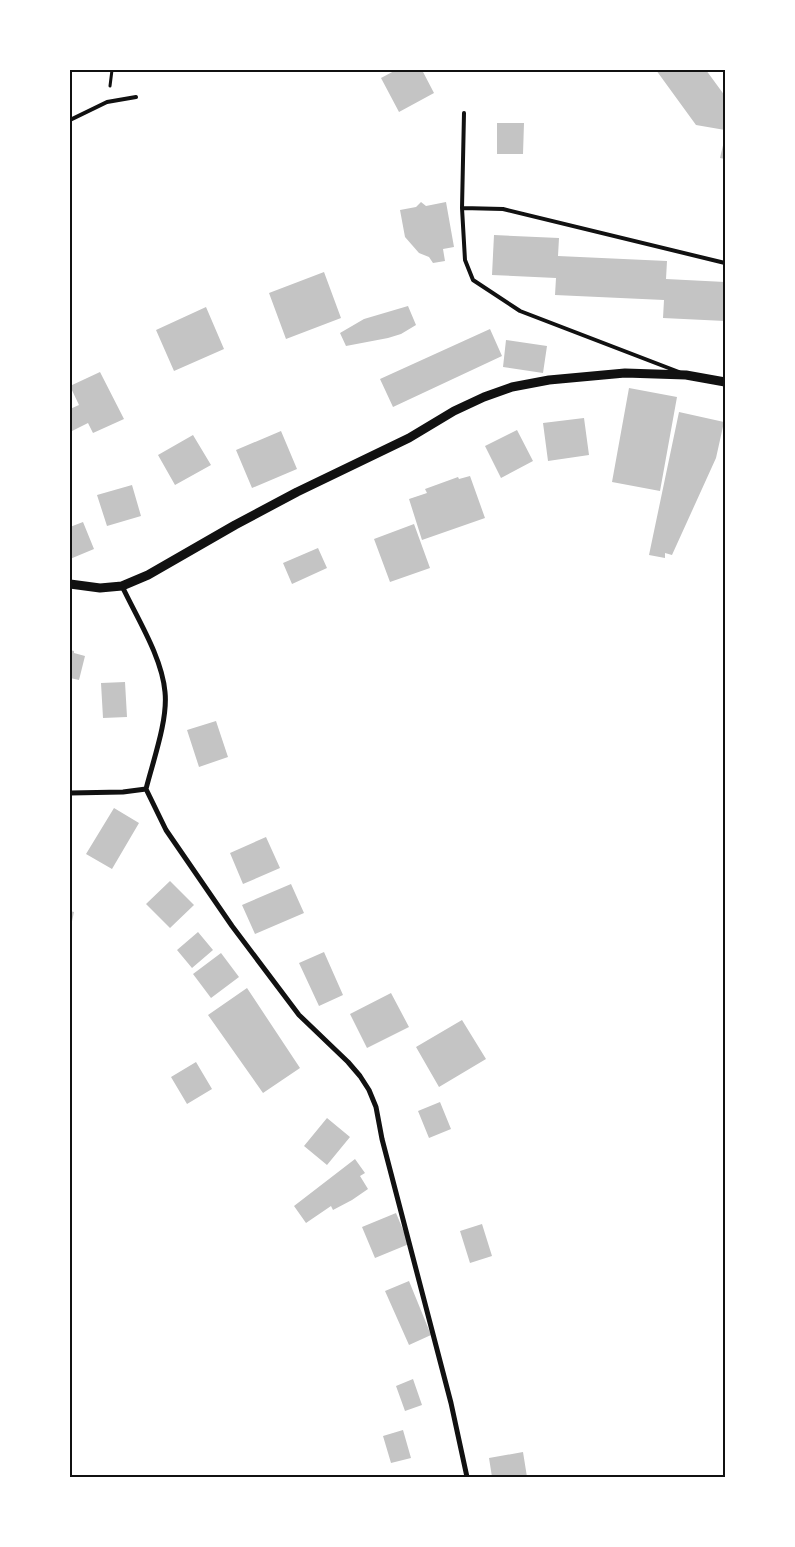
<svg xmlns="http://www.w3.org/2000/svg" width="795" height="1547" viewBox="0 0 795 1547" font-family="'Libre Baskerville',serif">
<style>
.building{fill:#c4c4c4}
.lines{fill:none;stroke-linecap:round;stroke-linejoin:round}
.path{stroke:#111;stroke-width:3}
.service{stroke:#111;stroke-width:4}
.minor{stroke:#111;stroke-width:5}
.tertiary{stroke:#111;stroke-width:9}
.neatline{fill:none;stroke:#111;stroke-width:2}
</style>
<rect width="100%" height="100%" fill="#fff"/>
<!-- building -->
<path class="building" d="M396,70H422L434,93L399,112L381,78Z
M656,70H706L725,96V130L696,125Z
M497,123H524L523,154H497Z
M724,141H725V159L720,158Z
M421,202L426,206L446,202L454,247L443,249L445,261L433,263L429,257L419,253L405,237L400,210L416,207Z
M494,235L559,238L558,256L667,261L666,279L725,282V321L663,318L664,300L555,295L556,278L492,275Z
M324,272L341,318L286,339L269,293Z
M408,306L416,325L401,334L388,338L346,346L340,333L364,319Z
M206,307L224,349L174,371L156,330Z
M490,329L502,356L393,407L380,379Z
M506,340L547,346L543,373L503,367Z
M100,372L124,419L93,433L88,423L70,432V409L79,405L70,386Z
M629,388L677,397L660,491L612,482Z
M679,412L724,422L716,458L672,555L665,553V558L649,555Z
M584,418L589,455L548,461L543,423Z
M517,430L533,461L501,478L485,446Z
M281,431L297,469L252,488L236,450Z
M193,435L211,465L175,485L158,455Z
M470,476L485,518L422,540L409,499L427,493L425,489L458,477L459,479Z
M132,485L141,516L107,526L97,495Z
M83,522L94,549L70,559V527Z
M414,524L430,568L390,582L374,539Z
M318,548L327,568L292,584L283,563Z
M70,650L74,651V653L85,656L79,680L70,678Z
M125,682L127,717L103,718L101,683Z
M216,721L228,757L199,767L187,730Z
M114,808L139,823L112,869L86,854Z
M266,837L280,868L243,884L230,853Z
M170,881L194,905L170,928L146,904Z
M291,884L304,913L255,934L242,905Z
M70,911L74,912L71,926H70Z
M198,932L213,950L192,968L177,950Z
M324,952L343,995L319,1006L299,963Z
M221,953L239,977L211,998L193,974Z
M247,988L300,1068L263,1093L208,1015Z
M391,993L409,1027L367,1048L350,1014Z
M462,1020L486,1059L439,1087L416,1047Z
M196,1062L212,1089L187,1104L171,1077Z
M440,1102L451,1129L429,1138L418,1111Z
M327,1118L350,1137L327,1165L304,1146Z
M355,1159L365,1173L360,1176L368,1189L352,1200L333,1210L331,1206L306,1223L294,1206Z
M396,1213L409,1244L375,1258L362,1227Z
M482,1224L492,1256L470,1263L460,1231Z
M409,1281L431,1335L409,1345L385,1291Z
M413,1379L422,1405L405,1411L396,1386Z
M403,1430L411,1458L391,1463L383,1436Z
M523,1452L527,1477H492L489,1458Z"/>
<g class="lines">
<!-- path -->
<path class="path" d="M110,86L112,70"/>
<!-- service -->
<path class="service" d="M464,113L462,208L465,260L473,280L520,311L679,372
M70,120L107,102L136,97
M462,208L503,209L725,263"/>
<!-- minor -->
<path class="minor" d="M122,586C137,618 162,657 165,692C168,720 153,761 146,789L166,830L232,926L299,1015L348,1062L360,1076L369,1090L376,1107L382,1139L451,1403L467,1477
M70,793L123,792L146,789"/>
<!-- tertiary -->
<path class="tertiary" d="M70,584L100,588L122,586L148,575L235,525L297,492L409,438L454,411L484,397L512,387L549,380L625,373L686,375L725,382"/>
</g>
<!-- border -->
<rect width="795" height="1547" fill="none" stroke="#ffffff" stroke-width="142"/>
<rect x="71" y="71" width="653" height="1405" class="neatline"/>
</svg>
